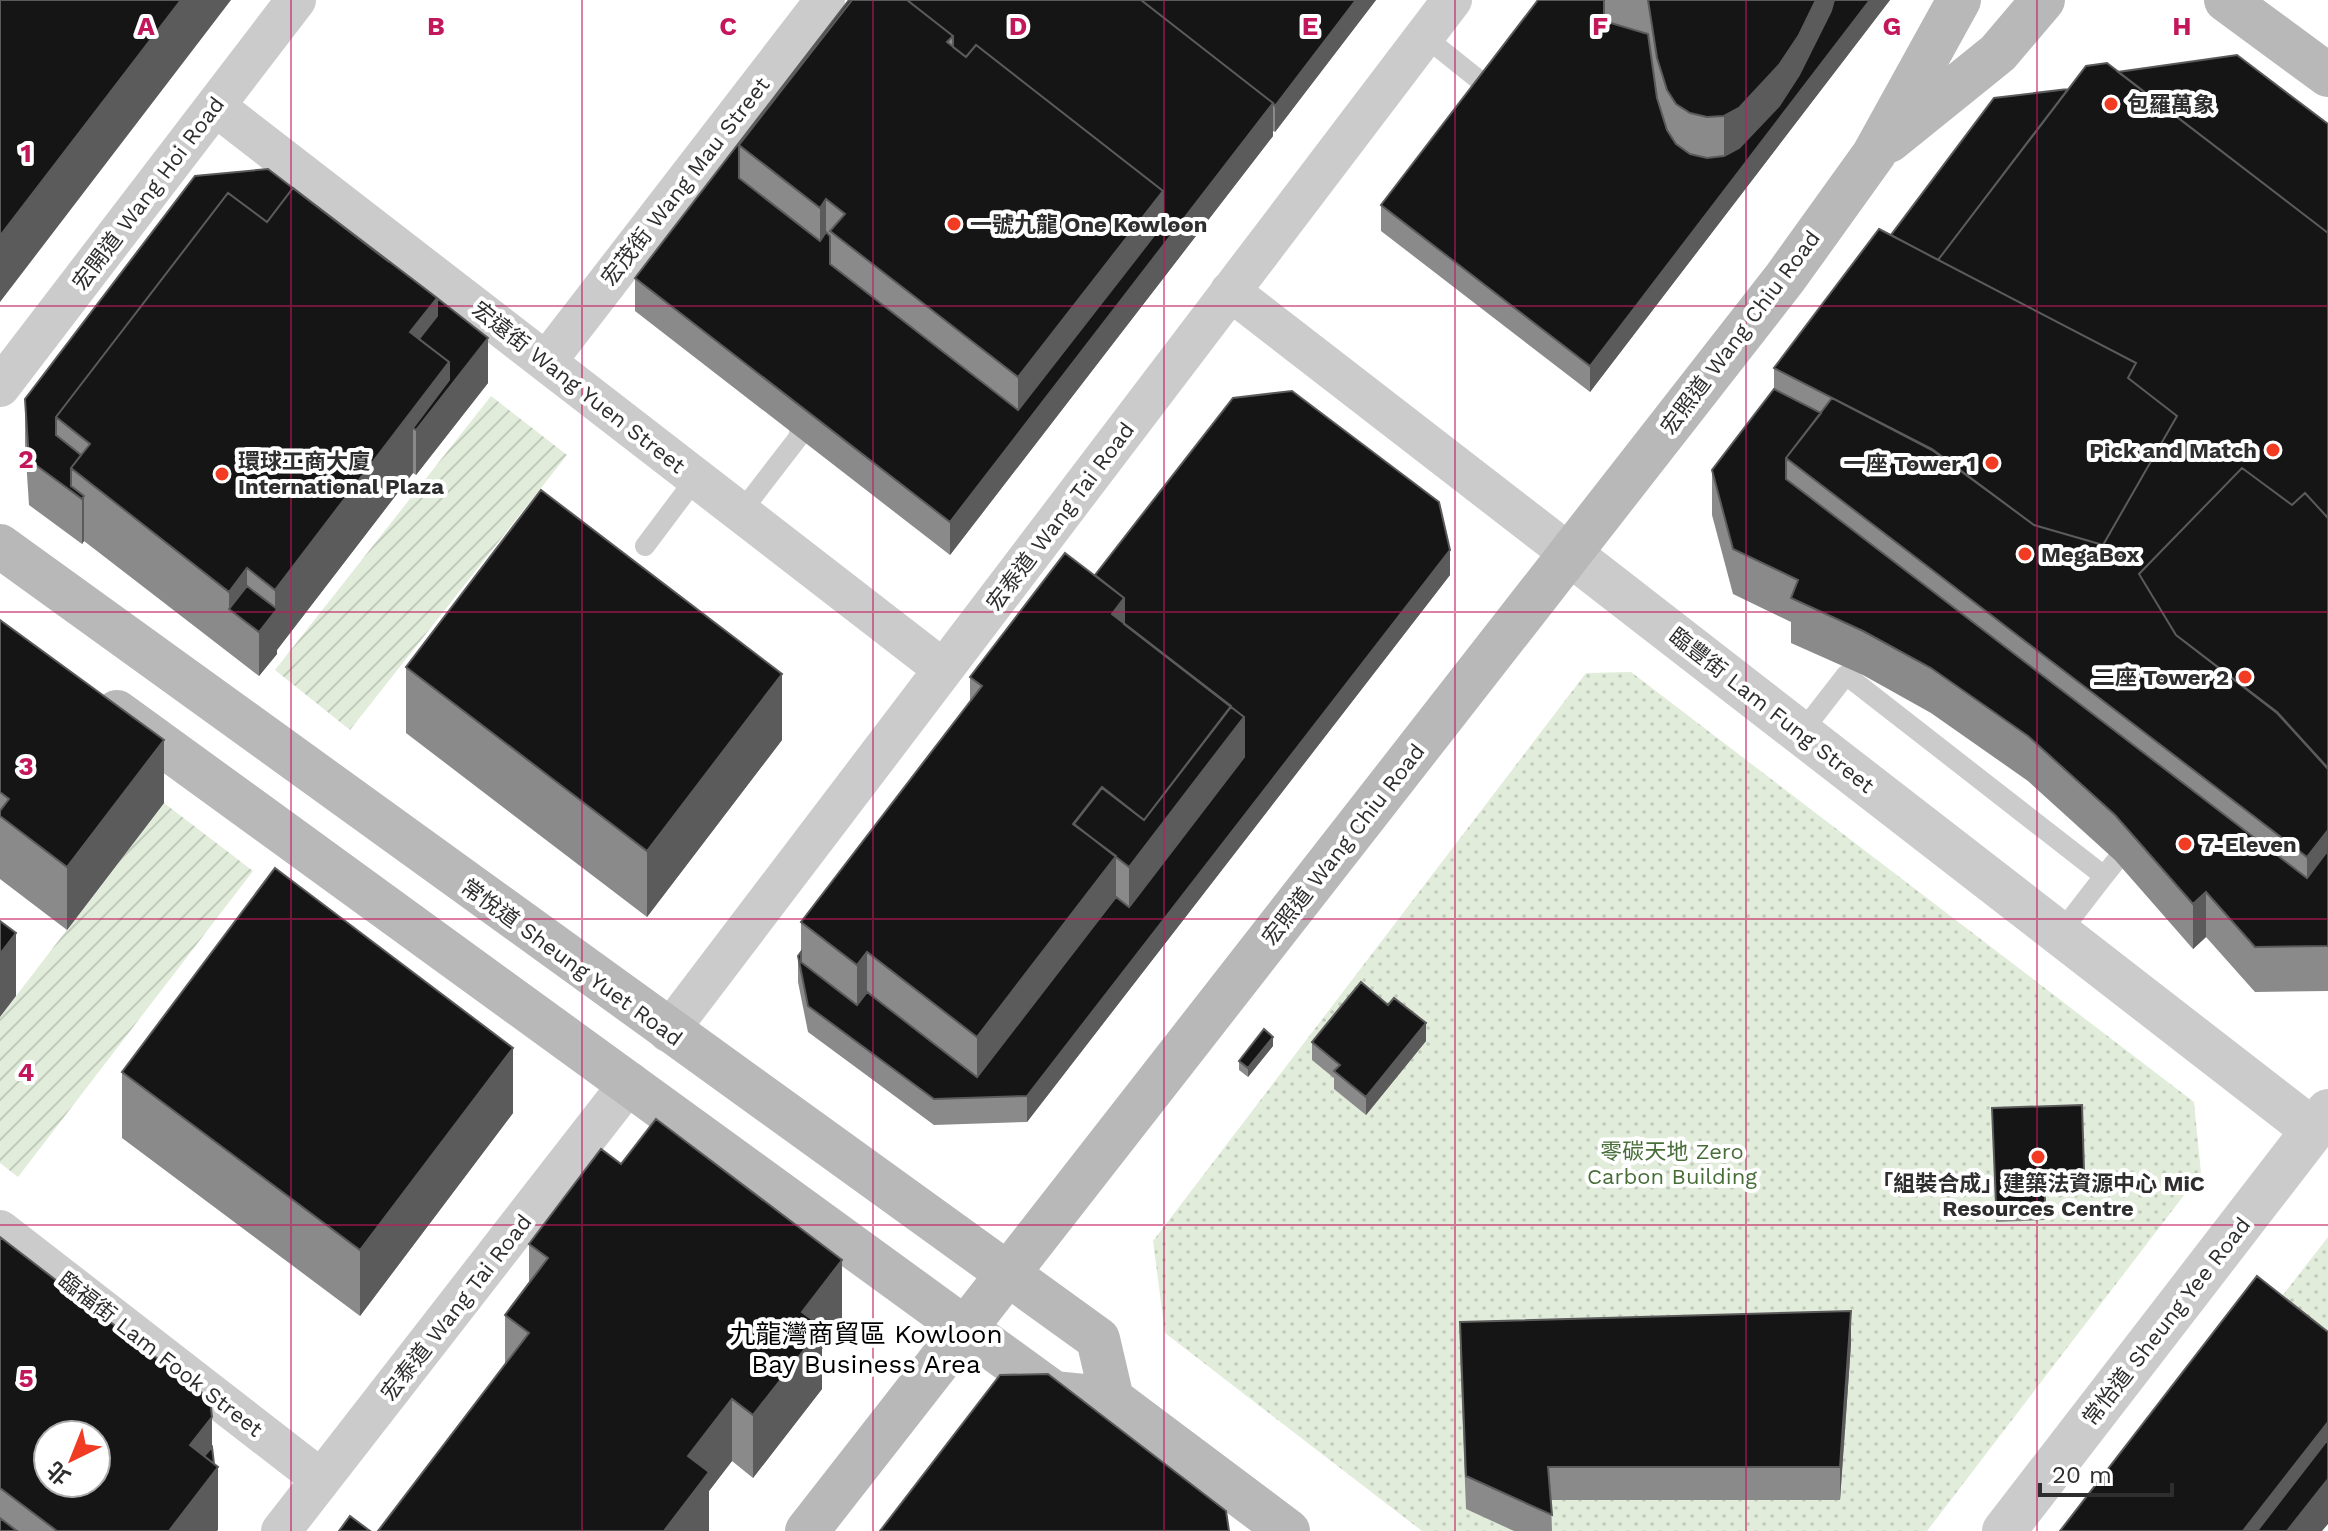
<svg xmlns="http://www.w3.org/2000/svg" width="2328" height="1531" viewBox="0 0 2328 1531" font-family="'Work Sans','Noto Sans TC',sans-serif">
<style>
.park{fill:url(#park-dots)}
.garden{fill:url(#garden-furrows)}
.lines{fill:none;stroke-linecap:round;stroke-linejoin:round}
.service{stroke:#cbcbcb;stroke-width:20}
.minor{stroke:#cbcbcb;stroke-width:40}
.tertiary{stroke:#cbcbcb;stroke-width:44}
.secondary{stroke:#b8b8b8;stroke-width:44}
.wall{fill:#8a8a8a}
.shaded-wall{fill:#5b5b5b}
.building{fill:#151515;stroke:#5b5b5b;stroke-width:2;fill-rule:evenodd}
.grid{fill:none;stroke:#c2185b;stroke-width:2;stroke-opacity:0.55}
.poi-dot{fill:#f13b23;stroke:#fff;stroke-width:3}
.labels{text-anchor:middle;stroke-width:8;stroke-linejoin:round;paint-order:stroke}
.poi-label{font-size:22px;font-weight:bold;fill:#2e2e2e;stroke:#fff;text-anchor:start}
.street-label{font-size:22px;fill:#2e2e2e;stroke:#fff}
.park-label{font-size:22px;fill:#476d38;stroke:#fff}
.quarter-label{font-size:26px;fill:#000;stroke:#fff}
.grid-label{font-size:26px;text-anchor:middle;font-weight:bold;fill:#c2185b;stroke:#fff;stroke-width:8;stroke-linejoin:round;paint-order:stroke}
</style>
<defs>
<pattern id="park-dots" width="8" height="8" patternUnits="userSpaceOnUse" patternTransform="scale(2)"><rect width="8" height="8" fill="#e1ecda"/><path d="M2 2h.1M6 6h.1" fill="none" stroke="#c1cbbb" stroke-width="1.8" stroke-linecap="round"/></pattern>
<pattern id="garden-furrows" width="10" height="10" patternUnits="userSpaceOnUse" patternTransform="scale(2)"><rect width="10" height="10" fill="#e1ecda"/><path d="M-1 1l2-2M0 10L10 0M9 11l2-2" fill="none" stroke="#c1cbbb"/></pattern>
</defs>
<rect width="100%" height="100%" fill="#fff"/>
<!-- park -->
<path class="park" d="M1631,672L2194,1102L2201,1173L1927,1531H1422L1165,1333L1153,1241L1586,673Z
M2328,1237V1345L2276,1304Z"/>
<!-- garden -->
<path class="garden" d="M491,396L567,455L350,730L275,670Z
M164,803L253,871L18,1177L0,1163V1017Z"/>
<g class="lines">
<!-- service -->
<path class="service" d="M1424,36L1499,96
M741,512L798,438L803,413
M645,546L696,478
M1801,733L1846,675L2104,876L2060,933
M2104,876L2131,842"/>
<!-- minor -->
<path class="minor" d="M215,106L943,669
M1230,291L1570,554
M546,362L825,0
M0,387L296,0
M668,1032L1452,0
M0,1230L321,1479
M281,1531L630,1082"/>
<!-- tertiary -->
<path class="tertiary" d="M1570,554L2313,1130
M2004,1531L2328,1111"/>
<!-- secondary -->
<path class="secondary" d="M2226,0L2328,75
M1889,141L1998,53L2043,0
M0,546L1098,1339L1112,1399
M117,712L1054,1393L1112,1399L1288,1531
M807,1531L1785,278L1874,154L1959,0"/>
</g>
<!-- wall -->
<path class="wall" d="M849,0H1376L1275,132L1273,131V136L950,555L635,311V278Z
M1538,0H1890L1590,392L1381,231V205Z
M2118,72L2328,124V991L2255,992L2206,937L2193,949L2115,860L2028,781L1931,713L1863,675L1791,643V622L1733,594L1712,515V470L1774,389V368L2068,89Z
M488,383L416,475L413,473L277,650V654L259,676L84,541L82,544L29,505L25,444V399Z
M1095,575H1450L1027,1122L934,1125L808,1032L798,982V956L801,952V922L970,701V677Z
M0,620L164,803L67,930L0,879Z
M406,667L782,740L647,917L406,733Z
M1426,1041L1366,1115L1334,1089V1078L1312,1060V1042Z
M1273,1046L1248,1077L1239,1070V1061Z
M122,1072L513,1113L360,1316L122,1138Z
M1992,1108L2084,1171V1189L2044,1190L2045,1220L1996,1222Z
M621,1164L842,1323L822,1349V1389L753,1478L732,1461L709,1491V1531L505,1364V1315L529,1282V1244Z
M0,1237L212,1447L217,1531H0Z
M1460,1322L1851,1344L1840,1500H1551L1552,1531H1514L1466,1509L1460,1355Z"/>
<!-- shaded-wall -->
<path class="shaded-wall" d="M181,0H231L0,302V236Z
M1356,0H1376L1275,132V106Z
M1816,0H1890L1590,392V366L1724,182V116Z
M1273,103V136L950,555V522L1018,434V377L1163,191Z
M826,199V266L820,274V208Z
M437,298V361L410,332Z
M488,338V383L416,475V430L413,428V473L277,650V654L259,676V632L275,611V590L449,362Z
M84,496V541L82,544V499Z
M1450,550V575L1027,1122V1096Z
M247,568V622L229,609V654V592Z
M1124,598V664L1112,614Z
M782,674V740L647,917V851Z
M1244,717V783L1129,933V867Z
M164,740V803L67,930V867Z
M2328,830V895L2307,923V857Z
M1116,856V923L977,1098V1037Z
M2206,892V937L2193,949V904Z
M16,933V996L0,1017V954Z
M867,952V1018L857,1031V965Z
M1426,1023V1041L1366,1115V1097Z
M1273,1037V1046L1248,1077V1068Z
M513,1048V1113L360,1316V1250Z
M842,1260V1323L822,1349V1389L753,1478V1415L802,1312Z
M1851,1311V1344L1840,1500V1467Z
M732,1399V1461L709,1491V1531H664L688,1456Z
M212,1417V1476L218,1467V1530L217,1531H169L190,1445Z
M2328,1422V1524L2322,1531H2243Z"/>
<!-- building -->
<path class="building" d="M0,0H181L0,236Z
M849,0H852L739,145V178L820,241L826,232L830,236V264L1018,410L1163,224V191L976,45L966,57L953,47V36L907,0H1141L1273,103L950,522L635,278Z
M852,0H907L953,36L947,42L966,57L976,45L1163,191L1018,377L830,231L845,214L826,199L820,208L739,145Z
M1141,0H1356L1275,106L1273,103Z
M1538,0H1604V21L1648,34L1657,98L1667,130L1676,144L1690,154L1707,158L1724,156L1739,148L1779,106L1799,75L1831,11L1834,0H1870L1590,366L1381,205Z
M1648,0H1816L1799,35L1779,65L1739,108L1724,116L1707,117L1690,113L1676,104L1667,90L1657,58Z
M2237,55L2328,124V233L2118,72Z
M2107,63L2328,233V518L2305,493L2292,505L2242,468L2139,574L2176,635L2277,713L2328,769V830L2307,857L1786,458L1832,398L1932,450L2034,525L2103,545L2177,416L2128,378L2136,363L1938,260L2086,66Z
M2068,89L1938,260L1891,235L1994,98Z
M268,169L389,262L293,188L267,222L228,193L56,417V435L81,455L71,468V486L84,496L82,499L29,460L25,399L195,176Z
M293,188L437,298L410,332L449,362L275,590L247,568L229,592L71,468L90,444L56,417L228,193L267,222Z
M1879,229L2136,363L2128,378L2177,416L2103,545L2034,525L1932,449L1774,368Z
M437,298L488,338L416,430L413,428L449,380V362L419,339L437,316Z
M1774,389L1821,413L1786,458V479L2307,878L2328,850V946L2255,947L2206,892L2193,904L2115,815L2028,736L1931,668L1863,631L1791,598L1798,580L1733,549L1712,470Z
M1292,391L1439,502L1450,550L1027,1096L934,1099L808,1006L798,956L801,952V962L857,1005L867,992L977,1077L1116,897L1129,907L1244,757V717L1124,624V598L1095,575L1233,398Z
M2242,468L2292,505L2305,493L2328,518V768L2277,712L2176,635L2139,574Z
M541,490L782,674L647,851L406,667Z
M1065,553L1124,598L1112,614L1231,706L1144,820L1102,787L1073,824L1116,856L977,1037L867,952L857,965L801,922L982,686L970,677Z
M247,586L277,609L259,632L229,609Z
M0,620L164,740L67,867L0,816V811L9,799L0,792Z
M1231,707L1244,717L1129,867L1074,824L1102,788L1144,820Z
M275,868L513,1048L360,1250L122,1072Z
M0,921L16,933L0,954Z
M1361,982L1388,1005L1394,998L1426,1023L1366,1097L1334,1071L1340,1065L1312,1042Z
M1264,1029L1273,1037L1248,1068L1239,1061Z
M2082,1105L2084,1171L2044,1172L2045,1202L1996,1204L1992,1108Z
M656,1119L842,1260L802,1312L822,1327L753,1415L732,1399L688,1456L709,1472L664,1531H378L529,1333L505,1315L548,1258L529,1244L601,1149L621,1164Z
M0,1237L210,1399L212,1417L190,1445L218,1467L169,1531H57L0,1488ZM48,1435H96V1483H48Z
M2257,1276L2328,1332V1422L2243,1531H2060Z
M1851,1311L1840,1467H1548L1552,1515L1466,1476L1460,1322Z
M1048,1374L1226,1511L1229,1531H880L1000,1375Z
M2328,1439V1479L2287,1531H2257Z
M212,1447L214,1464L204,1456Z
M350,1516L370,1531H339Z
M0,1518L17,1531H0Z"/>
<!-- grid -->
<path class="grid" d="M291,0V1531M582,0V1531M873,0V1531M1164,0V1531M1455,0V1531M1746,0V1531M2037,0V1531M0,306H2328M0,612H2328M0,919H2328M0,1225H2328"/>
<!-- markers -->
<g class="poi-dot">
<circle cx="2111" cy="104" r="8"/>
<circle cx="954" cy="224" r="8"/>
<circle cx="2273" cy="450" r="8"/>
<circle cx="1992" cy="463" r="8"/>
<circle cx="222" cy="474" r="8"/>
<circle cx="2025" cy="554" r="8"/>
<circle cx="2245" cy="677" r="8"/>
<circle cx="2185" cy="844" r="8"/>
<circle cx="2038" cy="1157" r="8"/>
</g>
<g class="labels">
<!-- poi labels -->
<g class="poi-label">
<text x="2127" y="112">包羅萬象</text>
<text x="970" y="232">一號九龍 One Kowloon</text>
<text x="2257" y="458" text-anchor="end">Pick and Match</text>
<text x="238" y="469">環球工商大廈<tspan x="238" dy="25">International Plaza</tspan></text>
<text x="1976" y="471" text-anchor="end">一座 Tower 1</text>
<text x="2041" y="562">MegaBox</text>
<text x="2229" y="685" text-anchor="end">二座 Tower 2</text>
<text x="2201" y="852">7-Eleven</text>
<text x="2038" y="1191" text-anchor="middle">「組裝合成」建築法資源中心 MiC<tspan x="2038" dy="25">Resources Centre</tspan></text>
</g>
<!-- street labels -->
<g class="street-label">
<text transform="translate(685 181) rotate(-52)" y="8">宏茂街 Wang Mau Street</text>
<text transform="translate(148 193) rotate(-53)" y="8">宏開道 Wang Hoi Road</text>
<text transform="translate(1740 332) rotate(-53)" y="8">宏照道 Wang Chiu Road</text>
<text transform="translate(579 387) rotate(38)" y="8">宏遠街 Wang Yuen Street</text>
<text transform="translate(1060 516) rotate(-53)" y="8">宏泰道 Wang Tai Road</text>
<text transform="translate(1772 710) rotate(38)" y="8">臨豐街 Lam Fung Street</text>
<text transform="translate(1343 844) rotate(-52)" y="8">宏照道 Wang Chiu Road</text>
<text transform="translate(572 962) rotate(36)" y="8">常悅道 Sheung Yuet Road</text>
<text transform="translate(456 1307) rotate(-52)" y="8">宏泰道 Wang Tai Road</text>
<text transform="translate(2166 1321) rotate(-52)" y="8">常怡道 Sheung Yee Road</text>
<text transform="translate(161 1354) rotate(38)" y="8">臨福街 Lam Fook Street</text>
</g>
<!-- park labels -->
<g class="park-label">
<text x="1672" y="1159">零碳天地 Zero<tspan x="1672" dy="25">Carbon Building</tspan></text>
</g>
<!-- quarter labels -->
<g class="quarter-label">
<text x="866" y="1343">九龍灣商貿區 Kowloon<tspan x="866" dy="30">Bay Business Area</tspan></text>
</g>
</g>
<g class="grid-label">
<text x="146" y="35">A</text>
<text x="436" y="35">B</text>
<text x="728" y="35">C</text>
<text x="1018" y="35">D</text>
<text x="1310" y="35">E</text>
<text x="1600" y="35">F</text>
<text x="1892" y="35">G</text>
<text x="2182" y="35">H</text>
<text x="26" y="162">1</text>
<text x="26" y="468">2</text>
<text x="26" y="775">3</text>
<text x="26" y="1081">4</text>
<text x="26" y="1387">5</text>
</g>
<!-- north arrow -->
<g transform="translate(72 1459) rotate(223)"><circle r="38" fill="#ffffff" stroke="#ababab" stroke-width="2"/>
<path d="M0-6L14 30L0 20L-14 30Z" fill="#f13b23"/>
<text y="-12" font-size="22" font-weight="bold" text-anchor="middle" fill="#2e2e2e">北</text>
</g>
<!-- scale -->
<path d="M2040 1483v12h132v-12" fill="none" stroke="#2e2e2e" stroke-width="4"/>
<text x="2052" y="1483" font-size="24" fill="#2e2e2e" stroke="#ffffff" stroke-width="6" paint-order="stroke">20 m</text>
</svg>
